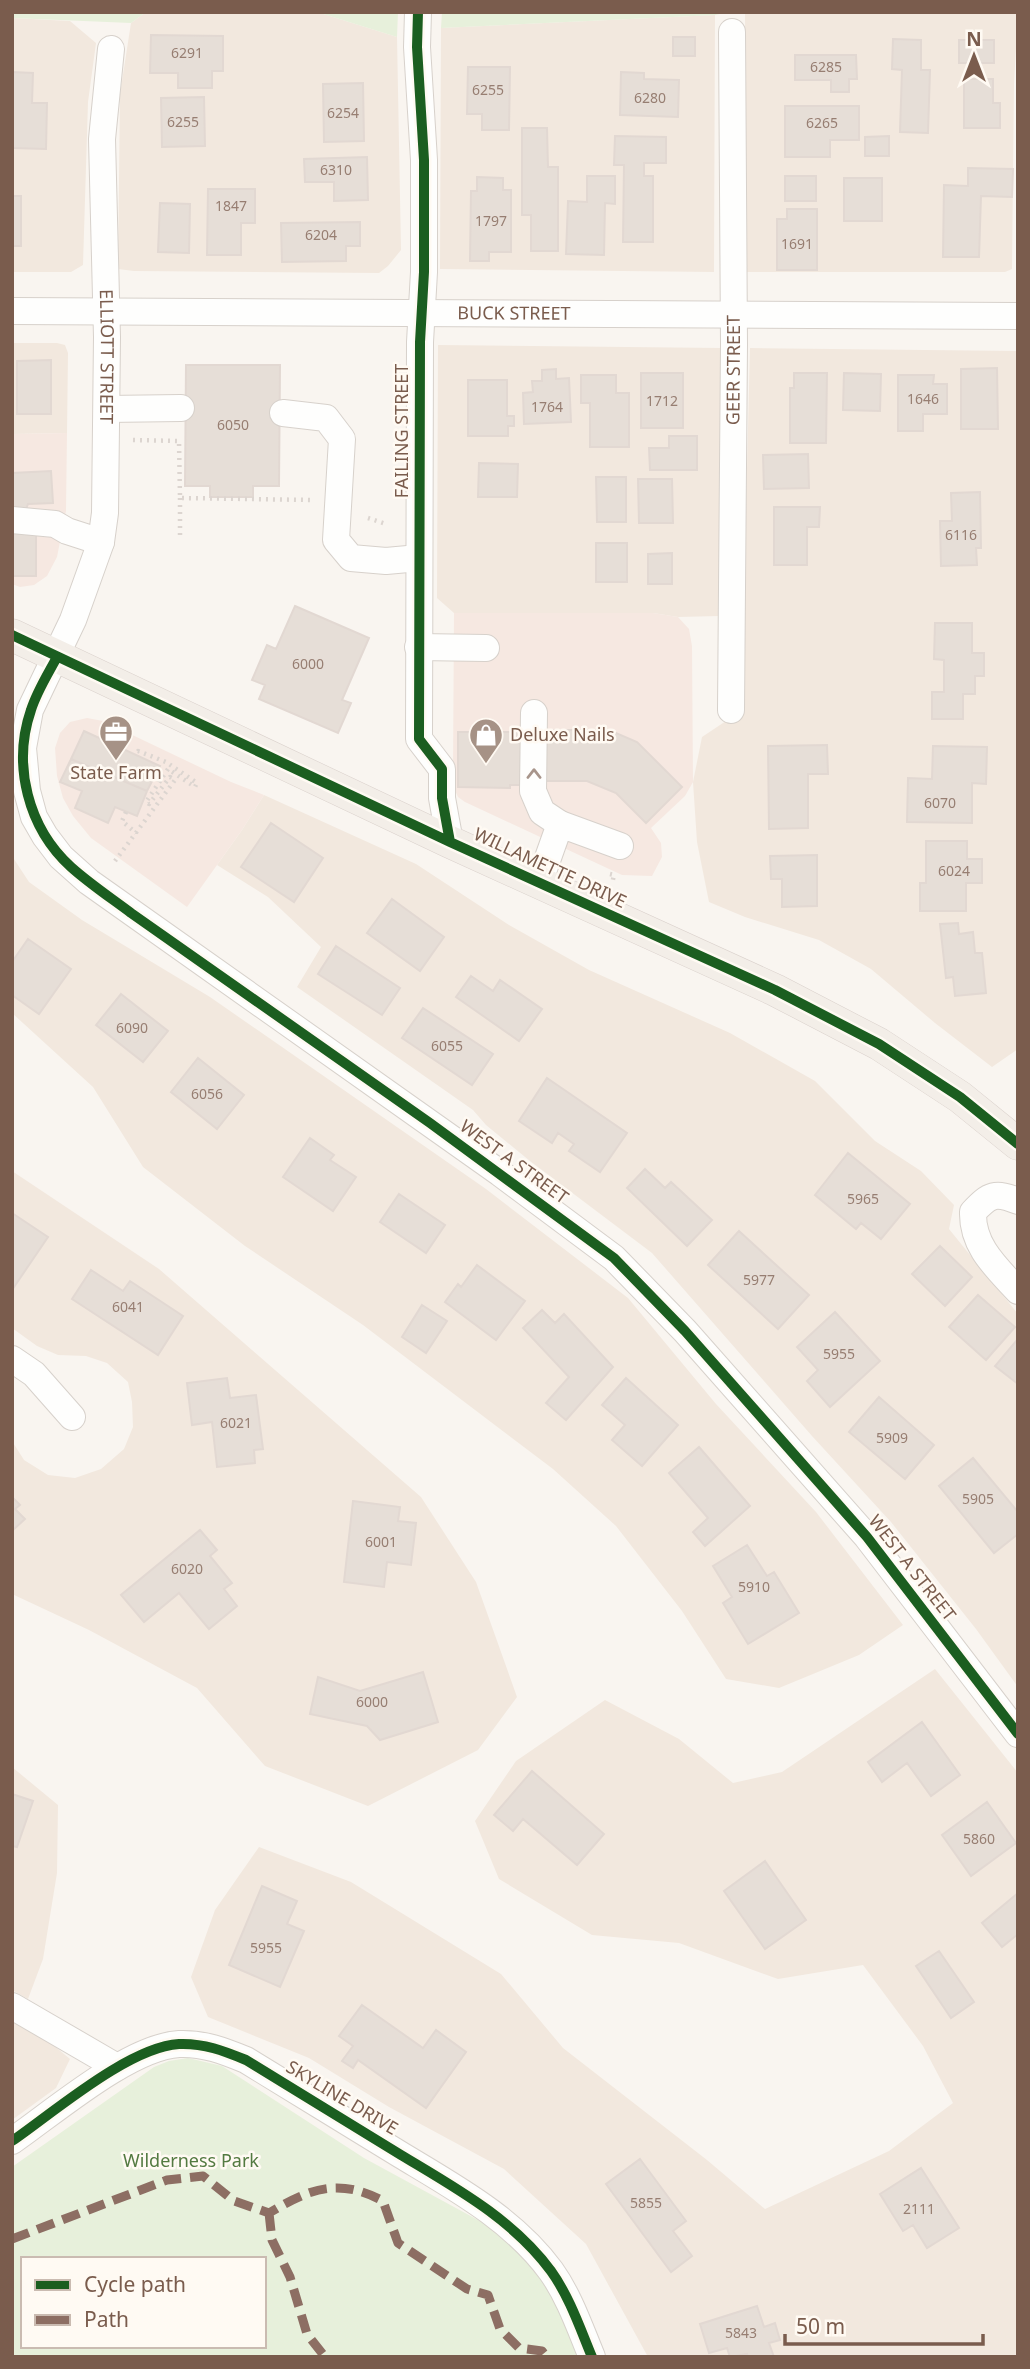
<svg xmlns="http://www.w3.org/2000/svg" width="1030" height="2369" viewBox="0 0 1030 2369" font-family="'Noto Sans',sans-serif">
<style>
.residential{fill:#f2e8de}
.commercial{fill:#f6e8e1}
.green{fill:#e7f0db;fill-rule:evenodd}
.building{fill:#e6ded7;stroke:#e2d8d2;stroke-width:2}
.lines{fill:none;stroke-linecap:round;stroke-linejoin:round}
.minor-casing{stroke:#d7d1cb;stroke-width:28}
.major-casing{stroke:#dad1cc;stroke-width:33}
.path{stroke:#dcd5d0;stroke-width:4.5;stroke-dasharray:2 5;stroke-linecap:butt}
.minor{stroke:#fefefd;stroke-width:26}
.major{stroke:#f3eee8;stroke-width:32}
.quiet{stroke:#8d6e63;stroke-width:9;stroke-dasharray:18 9;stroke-linecap:butt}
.cycleway-casing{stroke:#fffaf3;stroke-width:15}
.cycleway{stroke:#1b5e20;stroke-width:10}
.oneway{stroke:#a8958b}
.labels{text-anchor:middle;stroke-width:5;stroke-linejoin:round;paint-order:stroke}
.number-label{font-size:14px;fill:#977e72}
.street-label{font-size:18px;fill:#7a5c4d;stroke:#fffaf3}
.poi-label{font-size:18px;fill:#7a5c4d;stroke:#fffaf3;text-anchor:start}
.park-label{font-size:18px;fill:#537a41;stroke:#fffaf3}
</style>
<rect width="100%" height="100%" fill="#f9f5f0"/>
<!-- residential -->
<path class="residential" d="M146,12H317L397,37L401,250L388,266L379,273L134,271L118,269L120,94L131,23Z
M745,12H1018L1014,84L1012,269L1005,272H746Z
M715,15L714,272L440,269L441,28Z
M12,18L70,21L96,43L88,102L83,265L71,272H12Z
M12,343H57L65,345L68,353L67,433L13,434L12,462Z
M438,345L722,348L719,616L678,617L653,613H454L437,598Z
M750,348L1018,351V1049L992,1067L935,1023L871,969L819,940L745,917L709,902L697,842L693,782L702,737L741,711Z
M264,795L416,864L509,925L589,970L730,1033L815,1081L875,1141L921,1171L954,1205L949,1229L1018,1314V1687L976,1629L891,1522L812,1436L652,1253L530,1161L486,1125L473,1110L297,987L321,947L268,897L217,865L242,830Z
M12,856L29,882L82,920L210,997L486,1189L628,1298L716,1404L816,1512L903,1625L859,1655L779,1688L726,1679L682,1611L616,1526L553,1469L363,1325L245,1246L143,1167L93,1087L12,1013Z
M12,1171L159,1269L421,1497L476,1582L517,1697L478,1750L368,1806L265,1766L197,1688L89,1630L12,1594V1441L24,1460L48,1475L75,1478L101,1469L124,1449L133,1427L132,1402L128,1382L107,1363L86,1356L58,1355L37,1346L12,1328Z
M935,1669L1018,1773V2357H648L586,2244L504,2169L389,2107L309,2058L208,2017L191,1977L215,1910L259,1847L351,1882L501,1974L563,2048L707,2160L765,2209L889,2151L953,2103L923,2046L863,1965L778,1979L679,1943L592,1935L499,1879L475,1821L516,1761L605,1700L679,1739L733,1783L782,1772Z
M12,1767L58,1805L57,1873L43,1959L28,1999L12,1990Z
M12,2019L46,2039L70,2059L56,2088L12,2120Z"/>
<!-- commercial -->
<path class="commercial" d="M67,433L66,511L57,557L47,576L34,585L20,587L12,584V434Z
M454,613H653L678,617L689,629L692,646L693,782L685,796L651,828L661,843L662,857L652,876L622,875L465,802L458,797L454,788L453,774Z
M87,718L103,721L231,782L264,795L242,830L187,907L91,838L73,816L63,798L57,776L55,748L60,733L70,722Z"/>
<!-- green -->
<path class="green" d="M12,12H146L131,23L12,18Z
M317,12H398L397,37Z
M442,12H729L715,15L441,28Z
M188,2058L222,2066L364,2158L489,2226L515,2246L559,2300L578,2357H12V2167L154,2067L169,2061ZM23,2259H264V2346H23Z"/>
<!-- building -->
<path class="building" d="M151,35L223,36V71H212V88H178V73H150Z
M673,37H695V56H673Z
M893,39L921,40V70H930L928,133L900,132L902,70L892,69Z
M959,40H994V63H959Z
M795,55H856L857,79H849V92H831V80H795Z
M468,67H510L509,130H482V114H467Z
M12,72L33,73L32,103H47L46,149L12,148Z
M621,72L644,73V79L679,80L678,117L620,115Z
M964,79H993V103H1000V128H964Z
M363,83L364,141L324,142L323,84Z
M204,97L205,146L162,147L161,98Z
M785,106H859V140H830V157H785Z
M522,128H547L548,167H558V251H531V215H522Z
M615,136L666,137V163H644V176H653V242H623L624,165H614Z
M889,136V156H865V137Z
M367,157L368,200L334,201V182H305L304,159Z
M968,168L1013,169L1012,197L981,196L979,257H943L944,185L968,186Z
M587,176H615V204L605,203L604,255L566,254L568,201L587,202Z
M785,176H816V201H785Z
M477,177L503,178V190H511V252H489V261H470L471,191H477Z
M844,178H882V221H844Z
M208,189H255V223H241V255H207Z
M12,196H21V246H12Z
M160,203L190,204L189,253L158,252Z
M787,209H817V270H777V219H787Z
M360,222V246H346V261L282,262L281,223Z
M51,360V414H17V361Z
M186,365H280L279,486H253V497H210V486H185Z
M997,368L998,429H961V369Z
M556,369V379L569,378L571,422L524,424L523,393L533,392L532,381H542V370Z
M641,373H683V428H641Z
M794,373H827L826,443H790V388H794Z
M844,373L881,374L880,411L843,410Z
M581,375H616V393H629V447H590V403H581Z
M898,375H934L933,384H947V414H923V431H898Z
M468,380H507V416H514V426H508V436H468Z
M669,436H697V470H650L649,448H669Z
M808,454L809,488L764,489L763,455Z
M479,463L518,464L517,497H478Z
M51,471L53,503L28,504L26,509L12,510V473Z
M596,477H626V522H597Z
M638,479H672L673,523H639Z
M980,492L981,548H976L977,565L941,566L940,521H952L951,493Z
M774,507H820L819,527H807V565H774Z
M12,529H36V576H12Z
M596,543H627V582H596Z
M672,553V584H648V554Z
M295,606L369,638L342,700L351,703L338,733L259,699L265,685L252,680L267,645L276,649Z
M935,623H972V653H984V676H975V694H963V719H932V692H944V660L934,659Z
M544,730H609L637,742L682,787L646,823L616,793L587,781H544Z
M84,731L160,766L147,791L71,759Z
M458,732H522V785H510V788L458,787Z
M827,745L828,774H808V828L769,829L768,746Z
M933,746L987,747L986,784L972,783V823L907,822L908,778L932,779Z
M71,759L147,791L137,816L115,807L108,823L75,808L82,791L60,782Z
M271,823L323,858L294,902L241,867Z
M926,841H967V859H982V883H966V911H920V883H926Z
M817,855V906L782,907V879H771L770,856Z
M392,899L444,937L420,971L367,933Z
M958,923L959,934L973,932L975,953H982L986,993L955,996L953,977L946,978L940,924Z
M28,939L71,969L39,1014L12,995V962Z
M336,946L400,988L382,1015L318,974Z
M471,976L493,991L500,980L542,1009L519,1041L456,997Z
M121,994L168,1031L143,1062L96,1025Z
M423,1008L493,1054L472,1085L402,1038Z
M198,1058L244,1095L217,1129L171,1092Z
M547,1078L627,1133L600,1172L569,1151L574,1144L558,1133L552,1143L519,1121Z
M310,1138L334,1155L330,1160L356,1177L333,1211L283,1177Z
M848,1153L910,1204L881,1239L861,1223L856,1229L815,1195Z
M645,1169L665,1188L671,1182L712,1220L687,1246L627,1188Z
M399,1194L445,1225L426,1253L380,1222Z
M12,1213L48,1237L12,1290Z
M739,1231L809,1295L778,1329L708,1265Z
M940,1246L972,1277L945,1306L912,1274Z
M477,1265L525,1301L496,1340L445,1302L458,1284L461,1287Z
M91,1270L123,1291L130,1281L183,1316L158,1355L72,1299Z
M978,1295L1015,1327L986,1360L949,1327Z
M422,1305L447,1321L426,1353L402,1337Z
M542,1310L555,1323L564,1314L613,1367L566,1420L546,1403L569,1377L523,1328Z
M835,1312L880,1361L830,1407L807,1381L818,1370L797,1347Z
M1017,1340L1018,1341V1384L995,1366Z
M227,1378L230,1398L256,1395L263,1449L254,1450L255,1463L217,1467L212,1422L192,1425L187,1383Z
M626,1378L678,1425L642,1466L612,1440L625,1425L602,1405Z
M879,1397L934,1445L905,1479L849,1432Z
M699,1447L750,1506L705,1546L693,1532L708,1518L669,1473Z
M973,1458L1018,1512V1534L994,1553L939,1486Z
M12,1497L20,1505L15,1509L25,1519L12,1531Z
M353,1501L400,1507L398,1521L416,1523L411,1565L387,1562L384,1587L344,1582Z
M200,1530L217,1550L210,1556L232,1583L224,1589L237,1606L209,1629L179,1593L144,1622L121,1595Z
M747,1545L767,1576L774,1572L799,1613L748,1644L723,1603L732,1597L713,1566Z
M423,1672L438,1722L380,1740L367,1726L310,1714L318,1677L360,1691Z
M922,1722L960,1775L931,1796L907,1763L882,1782L868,1762Z
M532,1771L604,1834L577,1865L523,1819L513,1831L494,1815Z
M12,1794L33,1801L17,1847L12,1846Z
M987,1802L1016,1843L971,1876L942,1835Z
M765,1861L806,1920L765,1949L724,1891Z
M262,1886L297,1901L287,1924L304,1931L280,1987L229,1965Z
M1018,1893V1934L1002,1947L982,1923Z
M939,1951L974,2002L951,2018L916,1966Z
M362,2005L423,2048L436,2030L466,2052L426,2108L358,2060L353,2068L342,2061L353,2046L339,2036Z
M640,2159L686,2221L673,2231L692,2256L671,2272L606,2184Z
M921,2168L959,2228L927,2248L913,2225L903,2231L880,2194Z
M757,2306L764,2327L775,2323L780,2340L769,2343L774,2357H748L747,2354L730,2357L727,2348L709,2353L700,2324Z"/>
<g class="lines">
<!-- minor casing -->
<g class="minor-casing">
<g id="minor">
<path d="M418,12L417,47L424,160V272L420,342L419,739L442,769V798L450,842"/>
<path id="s1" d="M111,49L102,139L107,337L105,513L101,542L73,620L30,710L23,748L27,791L34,817L45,836L61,857L89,882L500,1173L614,1258L685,1331L867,1537L1018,1734"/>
<path id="s2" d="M12,311L1018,316"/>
<path d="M107,409L181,408"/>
<path d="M283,413L326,418L342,439L336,540L351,558L386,561L419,558"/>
<path d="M12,520L55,524L67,531L101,542"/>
<path d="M418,647L486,648"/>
<path id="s3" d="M731,710L734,344L732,32"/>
<path d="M534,713L533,791L542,812L560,824"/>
<path d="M539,883L560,824L620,846"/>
<path d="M1018,1201C995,1192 990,1194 973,1212C972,1246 996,1267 1018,1291"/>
<path d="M12,1359L34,1374L72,1417"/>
<path d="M12,2006L117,2067"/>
<path d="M12,2141C54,2112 129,2047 179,2044C204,2043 224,2051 246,2060C298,2092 349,2123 401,2155C454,2187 513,2219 551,2271C569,2296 580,2328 592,2357"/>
</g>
</g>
<!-- major casing -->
<g class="major-casing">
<path id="major" d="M12,635L450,842L775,990L879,1044L960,1097L1018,1144"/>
</g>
<!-- path -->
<path class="path" d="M133,440L179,441L180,498L314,500
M180,498V539
M368,518L386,524
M126,812L122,821L136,833
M115,861L175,780L170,777L149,804L146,802L168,769L195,787L197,783L166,762L138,751L135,755
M610,874L614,875L612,884"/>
<!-- minor -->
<use href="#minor" class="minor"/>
<!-- major -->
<use href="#major" class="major"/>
<!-- quiet -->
<path class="quiet" d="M269,2213L272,2240L290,2277L307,2334L325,2357
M12,2239L167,2180L203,2176L234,2201L269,2213C309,2189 338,2177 383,2201L398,2243L467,2289L488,2295L500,2329L519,2348L542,2351L547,2357"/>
<!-- cycleway casing -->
<g class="cycleway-casing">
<path id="cycleway" d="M418,12L417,47L424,160V272L420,342L419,739L442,769V798L450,842
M12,635L450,842L775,990L879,1044L960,1097L1018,1144
M57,657C48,674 37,691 31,710C12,765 28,828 71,867C90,884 111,898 131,913L430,1123L614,1258L685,1331L867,1537L1018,1734
M12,2141C54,2112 129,2047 179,2044C204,2043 224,2051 246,2060C298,2092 349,2123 401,2155C454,2187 513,2219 551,2271C569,2296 580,2328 592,2357"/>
</g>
<!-- cycleway -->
<use href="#cycleway" class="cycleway"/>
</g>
<!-- one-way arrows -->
<defs><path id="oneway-chevron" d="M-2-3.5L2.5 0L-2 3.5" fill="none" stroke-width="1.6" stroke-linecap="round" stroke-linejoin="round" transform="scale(1.75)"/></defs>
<use class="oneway" href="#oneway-chevron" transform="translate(534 774) rotate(-90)"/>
<!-- icons -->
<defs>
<g id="office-pin" transform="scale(1.75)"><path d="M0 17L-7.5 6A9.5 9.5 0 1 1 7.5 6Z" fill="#a69286" stroke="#fffaf3"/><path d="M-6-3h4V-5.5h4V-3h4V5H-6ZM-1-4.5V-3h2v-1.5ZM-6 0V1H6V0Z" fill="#fff"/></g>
<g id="shop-pin" transform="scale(1.75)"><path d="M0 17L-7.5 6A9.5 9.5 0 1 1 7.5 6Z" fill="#a69286" stroke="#fffaf3"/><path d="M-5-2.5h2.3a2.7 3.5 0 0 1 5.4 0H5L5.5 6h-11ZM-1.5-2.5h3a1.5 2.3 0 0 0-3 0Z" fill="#fff"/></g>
</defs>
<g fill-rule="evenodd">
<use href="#office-pin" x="116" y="732"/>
<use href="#shop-pin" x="486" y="735"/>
</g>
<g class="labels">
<!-- number labels -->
<g class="number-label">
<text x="187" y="58">6291</text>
<text x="826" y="72">6285</text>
<text x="488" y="95">6255</text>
<text x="650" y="103">6280</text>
<text x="343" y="118">6254</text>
<text x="183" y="127">6255</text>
<text x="822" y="128">6265</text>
<text x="336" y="175">6310</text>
<text x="231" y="211">1847</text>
<text x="491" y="226">1797</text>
<text x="321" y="240">6204</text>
<text x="797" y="249">1691</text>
<text x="923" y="404">1646</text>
<text x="662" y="406">1712</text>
<text x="547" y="412">1764</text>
<text x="233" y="430">6050</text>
<text x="961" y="540">6116</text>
<text x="308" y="669">6000</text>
<text x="940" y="808">6070</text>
<text x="954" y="876">6024</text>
<text x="132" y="1033">6090</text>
<text x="447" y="1051">6055</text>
<text x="207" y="1099">6056</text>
<text x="863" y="1204">5965</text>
<text x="759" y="1285">5977</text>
<text x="128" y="1312">6041</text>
<text x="839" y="1359">5955</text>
<text x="236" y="1428">6021</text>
<text x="892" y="1443">5909</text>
<text x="978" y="1504">5905</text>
<text x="381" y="1547">6001</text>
<text x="187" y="1574">6020</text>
<text x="754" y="1592">5910</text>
<text x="372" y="1707">6000</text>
<text x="979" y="1844">5860</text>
<text x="266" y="1953">5955</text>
<text x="646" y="2208">5855</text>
<text x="919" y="2214">2111</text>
<text x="741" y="2338">5843</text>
</g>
<!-- street labels -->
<g class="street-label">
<text dy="6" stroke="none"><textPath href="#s2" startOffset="502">BUCK STREET</textPath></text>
<text dy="6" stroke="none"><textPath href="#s1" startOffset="308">ELLIOTT STREET</textPath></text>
<text dy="6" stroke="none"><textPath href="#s3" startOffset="340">GEER STREET</textPath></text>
<text transform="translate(402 431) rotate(-90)" y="6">FAILING STREET</text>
<text transform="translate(550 868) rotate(25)" y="6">WILLAMETTE DRIVE</text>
<text transform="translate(514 1162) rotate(36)" y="6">WEST A STREET</text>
<text transform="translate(912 1568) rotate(52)" y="6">WEST A STREET</text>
<text transform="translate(342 2098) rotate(31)" y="6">SKYLINE DRIVE</text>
</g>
<!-- poi labels -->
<g class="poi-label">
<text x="510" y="741">Deluxe Nails</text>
<text x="116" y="779" text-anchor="middle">State Farm</text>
</g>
<!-- park labels -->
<g class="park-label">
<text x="191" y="2167">Wilderness Park</text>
</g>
</g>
<!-- border -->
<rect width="1030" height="2369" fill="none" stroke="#7a5c4d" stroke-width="28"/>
<!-- legend -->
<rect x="21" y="2257" width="245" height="91" fill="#fffaf3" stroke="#cabbb1" stroke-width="2"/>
<rect x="35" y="2280" width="35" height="10" fill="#1b5e20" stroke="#cabbb1" stroke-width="2"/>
<text x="84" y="2292" font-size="21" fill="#7a5c4d">Cycle path</text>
<rect x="35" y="2315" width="35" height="10" fill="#8d6e63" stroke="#cabbb1" stroke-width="2"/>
<text x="84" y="2327" font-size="21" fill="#7a5c4d">Path</text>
<!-- north arrow -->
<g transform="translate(974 56)" stroke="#fffaf3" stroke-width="5" paint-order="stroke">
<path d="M0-5L12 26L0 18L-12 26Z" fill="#7a5c4d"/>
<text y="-10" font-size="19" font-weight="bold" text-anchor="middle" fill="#7a5c4d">N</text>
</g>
<!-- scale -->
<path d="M785 2334v10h198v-10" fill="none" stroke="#7a5c4d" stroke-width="3.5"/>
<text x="796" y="2334" font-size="21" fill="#7a5c4d" stroke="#fffaf3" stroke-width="5" paint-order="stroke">50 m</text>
</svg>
